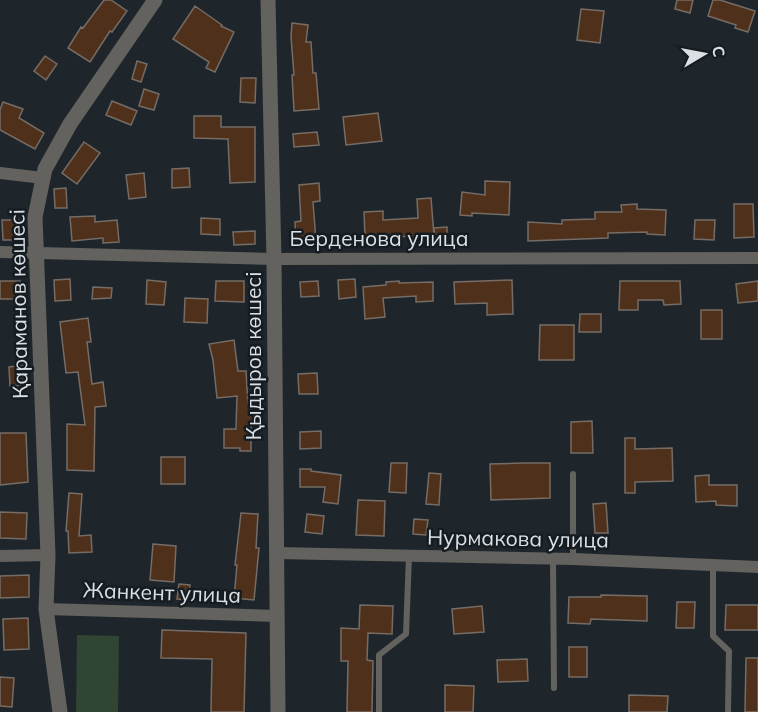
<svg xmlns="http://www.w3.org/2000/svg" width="758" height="712" viewBox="0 0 758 712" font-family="Mulish,sans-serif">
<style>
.green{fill:#304534}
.building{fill:#4f311b;stroke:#756c66;stroke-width:1.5}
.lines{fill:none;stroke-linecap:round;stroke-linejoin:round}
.service{stroke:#64625e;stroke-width:6}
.minor{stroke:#64625e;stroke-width:12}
.tertiary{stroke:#64625e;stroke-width:15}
.labels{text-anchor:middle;stroke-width:5;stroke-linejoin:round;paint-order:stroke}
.street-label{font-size:21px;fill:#dbe0e4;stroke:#151c22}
</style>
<rect width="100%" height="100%" fill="#1f262b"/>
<!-- green -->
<path class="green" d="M77,635L119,636L118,712H76Z"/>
<!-- building -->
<path class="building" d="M104,0H111L127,11L112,32L110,31L90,62L68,48L81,27L83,28Z
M677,0H693L690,13L675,9Z
M713,0H720L755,11L748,32L735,28L736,25L708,16Z
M195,6L222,25L221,26L234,32L215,72L206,68L209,62L173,39Z
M581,9L604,11L600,43L577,40Z
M292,23L308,25L306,42H311L313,73H316L319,109L294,111L292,75H294L291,37Z
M45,56L57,64L46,80L34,71Z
M137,61L147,64L141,82L132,79Z
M241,78H256L255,103L240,102Z
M144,89L159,94L154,110L139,106Z
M112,101L137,111L131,125L106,115Z
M3,102L23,109L19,118L44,133L35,149L0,130V110Z
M378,113L382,141L346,145L343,117Z
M194,116H221V127H255V182L230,183L228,139L194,138Z
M317,132L319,145L294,147L293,134Z
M84,142L100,153L77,184L62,173Z
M189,168L190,187L172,188V169Z
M144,173L146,197L129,199L126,175Z
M485,181L510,182L509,215L472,213V216L460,215L462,192L485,195Z
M319,183L320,201L313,202L316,241L296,242L295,222L301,221L299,185Z
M66,188L67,208H55L54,189Z
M431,198L434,236L365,237L364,212L383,211V220L418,218L417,199Z
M637,204V209L666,210L665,235L647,234V232L608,233V238L528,241V222L562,224V220L595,219V212H622L621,205Z
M734,204H753L754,237L734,238Z
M95,216V222L117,220L119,242L103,243V238L72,241L70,217Z
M201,218L220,219V235L201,234Z
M2,220H19V240H3Z
M695,220H715L714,240L694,239Z
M447,227V238L435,239L434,228Z
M255,231V244L234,245L233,232Z
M70,279L71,300L55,301L54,280Z
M355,279L356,297L339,299L338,280Z
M147,280L166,282L164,305L146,304Z
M512,280L513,314L487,315V303L455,304L454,282Z
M0,281H20V299H0Z
M216,281H244V302L215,301Z
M318,281L319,296L301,297L300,282Z
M399,281V283L433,282V301L416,302V296L383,298L385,317L365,319L363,287L386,285V282Z
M620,281H680L681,304L664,305L663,300H638V310H619Z
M758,281V301L738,303L736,284Z
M93,287L112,288L111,298L92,299Z
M185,298L208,299L207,323L184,322Z
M701,310H722V339H701Z
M580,314H601V332H579Z
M88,318L91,342H87L92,384L103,382L106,406L95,407L94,471L67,470V424L85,425L78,372L66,373L60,322Z
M540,325H574V360H539Z
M234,340L238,371H246L248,404H258L257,423H251V451H240V448H224V429H236L237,396L217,398L213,360L209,344Z
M25,365L26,385L10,386L9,367Z
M317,373L318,394H299L298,374Z
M592,421L593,453H571V422Z
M321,431V448L300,449V432Z
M0,433H26L28,482L0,485Z
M625,438H635V449L672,448L673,481L635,482V493H625Z
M161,457H185V484H161Z
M391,463H407L406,493L389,492Z
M523,463H550V498L491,500L490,464Z
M300,469H311V471L341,475L338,504L323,502L325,487H300Z
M429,473L441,474L439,505L426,504Z
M709,475V485H737V506L716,505V501L696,502L695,476Z
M69,493L82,494L79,536L91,535L92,552L69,553L68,531H66Z
M358,500L385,501L384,536L356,535Z
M606,503L608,533H595L593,504Z
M0,512L27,513L26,539L0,538Z
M241,513L258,514L256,548H259L254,600L234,598L237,565H235Z
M307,514L324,516L322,534L305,532Z
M414,519L428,520L426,535L413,534Z
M153,544L176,546L174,582L150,580Z
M29,575V597L0,598V576Z
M179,584L190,585L189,600L177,599Z
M601,595L647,596V621L591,619L590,624L568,623L569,597H601Z
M677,602H695L694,628H676Z
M360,605L393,606L392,634L368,633L367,660L373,661L372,712H347L348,661H341V628L359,629Z
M726,605H758V630H725Z
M482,606L484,632L454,634L452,609Z
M28,618L29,649L4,650L3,619Z
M162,630L246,633L244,712H211L212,659L161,658Z
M569,647H587V677H569Z
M746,658H758V712H745Z
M527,659L528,681L498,682L497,660Z
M0,677L14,678L12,707L0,706Z
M445,685L474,686L473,712H445Z
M629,695L668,696L667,712H629Z"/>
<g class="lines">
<!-- service -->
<path class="service" d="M553,559L554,688
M573,559V474
M713,565V636L729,651L728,712
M379,712V655L406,634L409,556"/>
<!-- minor -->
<path class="minor" d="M0,173L43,178
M0,252L274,259L758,258
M277,553L573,559L758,567
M0,556L48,555
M46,609L277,616"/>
<!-- tertiary -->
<path class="tertiary" d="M268,0L274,259L278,712
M60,712L46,609L48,555L35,217L45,169L70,124L155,0"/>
</g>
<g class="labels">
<!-- street labels -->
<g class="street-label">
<text x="379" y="246">Берденова улица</text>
<text transform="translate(19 304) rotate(-91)" y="7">Қараманов көшесі</text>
<text transform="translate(254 356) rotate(-90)" y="7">Қыдыров көшесі</text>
<text transform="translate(518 539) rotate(1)" y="7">Нурмакова улица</text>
<text transform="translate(162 593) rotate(2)" y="7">Жанкент улица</text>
</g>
</g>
<!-- north arrow -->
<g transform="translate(704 54) rotate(80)" stroke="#151c22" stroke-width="4.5" paint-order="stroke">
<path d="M0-4.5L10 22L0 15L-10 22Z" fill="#dbe0e4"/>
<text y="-9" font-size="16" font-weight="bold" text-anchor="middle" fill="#dbe0e4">С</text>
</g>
</svg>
